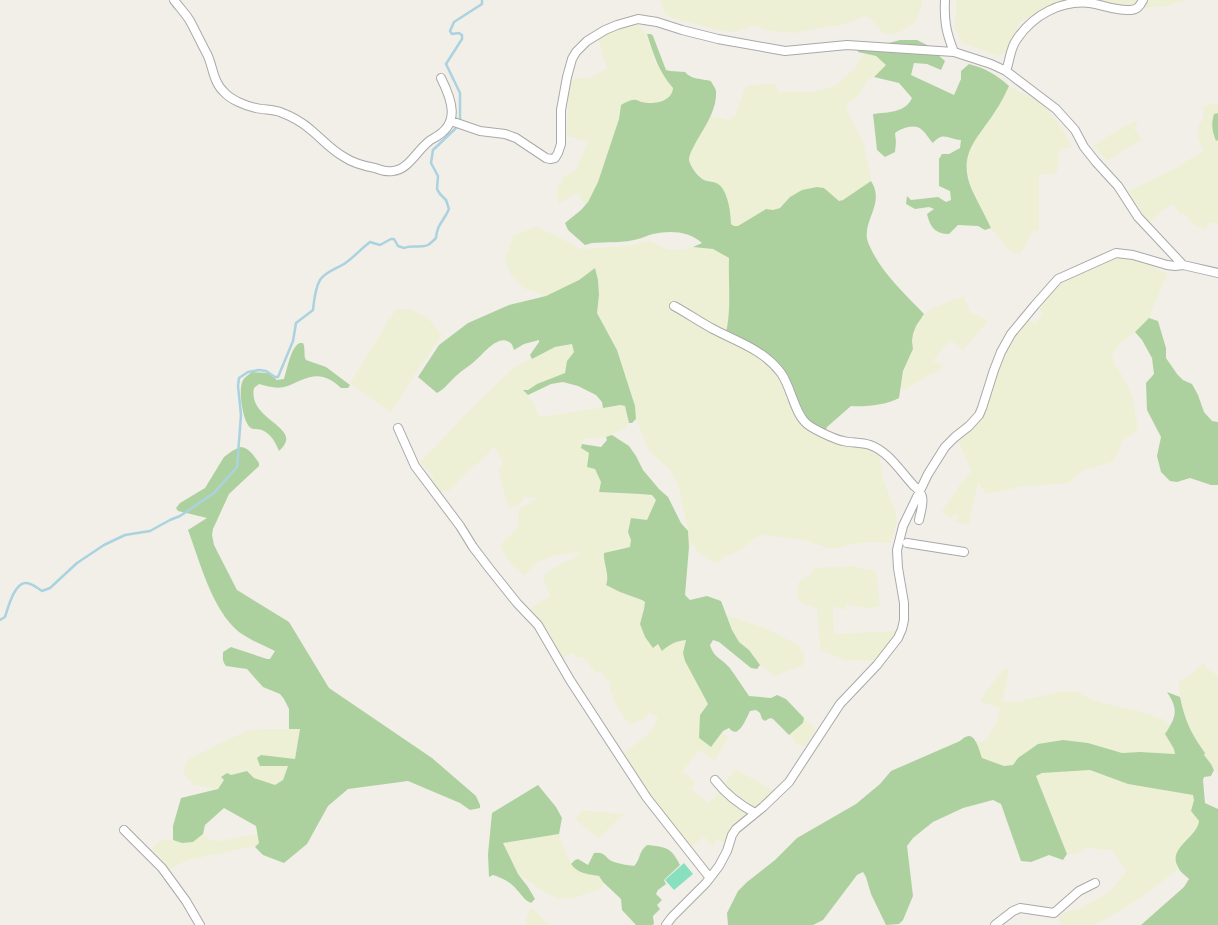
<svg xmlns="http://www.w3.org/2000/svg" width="1218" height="925" viewBox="0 0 1218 925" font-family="Ubuntu,sans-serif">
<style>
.farmland{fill:#eef0d5}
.forest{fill:#add19e}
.pitch{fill:#88e0be}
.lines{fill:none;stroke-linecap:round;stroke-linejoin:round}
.stream{stroke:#aad3df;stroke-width:2.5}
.street-casing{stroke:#a9a9a9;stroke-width:10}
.street{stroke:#fff;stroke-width:8}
</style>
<rect width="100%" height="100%" fill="#f2efe9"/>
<!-- farmland -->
<path class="farmland" d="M660,0H922L921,8L916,21L907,28L894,35L883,33L869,17H863L845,24L794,33L771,31L752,26L734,32L714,29L669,17L664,12Z
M956,0H1064L1020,22L1007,52L998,56L962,43L955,29Z
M1100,0H1188L1162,7L1132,8L1120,6Z
M629,25H638L647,34L654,58L666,80L673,88V92L665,101L662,102L643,103L621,105L619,119L598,182L588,202L585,205L577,193L558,204L557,186L561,184L562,178L576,170L579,161L588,142L567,136L568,99L571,79L591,77L607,69L598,38L618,28Z
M864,54L876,56L886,65L874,77L868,80L858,96L845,106L864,144L871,181L843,200L839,201L824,188L817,187L802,190L790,197L780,208L773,210L766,209L738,226H734L731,224V216L718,184L703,179L693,168L689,160L691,152L704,128L711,116L729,120L735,116L745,87L751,85L776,84L779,92L801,91L809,93L835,86L855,68L860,61Z
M1009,86L1035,100L1048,110L1063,130L1072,147L1060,149L1057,172L1052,175L1039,174V230L1034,231L1030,235L1027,244L1020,253H1011L991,228L972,189L966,167L969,150L973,141L997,109Z
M1218,103V113L1214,114L1216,141L1218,140V224L1210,222L1205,230L1192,223L1183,213L1180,215L1174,204L1163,210L1149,223L1128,191L1170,171L1204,151L1198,138V127L1203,118L1204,106Z
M1135,121L1138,125L1134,128L1142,139L1107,161L1094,146L1114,132Z
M536,227L557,236L581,249L625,246L650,241L667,249L678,250L693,247L713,249L729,258V311L725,336L760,353L775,368L803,424L874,449L879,456L884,482L896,513L897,523L890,543L871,542L852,544L840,548H829L802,540L762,535L754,538L745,547L734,553L725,556L716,563L712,562L696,551L694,543L689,547L688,531L678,485L670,470L649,451L636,419L635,406L617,350L597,313L599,295L595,268L579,280L546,296L523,288L510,274L505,258L514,235Z
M1125,257L1148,264L1167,274L1149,318L1135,332L1121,343L1112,354L1114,363L1125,380L1132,395L1138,428L1134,434L1127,437L1122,441L1120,449L1112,462L1084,470L1075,477L1069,483L1025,486L986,494L978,482L969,525L954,521L959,517L957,514L949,518L941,512L961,483L972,471L958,442L977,423L985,409L994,380L1005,351L1018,329L1028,319L1035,324L1043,314L1038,307L1057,287L1072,277L1113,258Z
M964,297L970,312L988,321L963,350L950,340L933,361L943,365L938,371L928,375L919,382L900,391L903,371L913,349L912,341L916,326L924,314L931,309L949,301Z
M396,309H411L428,318L442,335L418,369L391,413L350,383Z
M572,344L574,352L567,361L565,373L537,384L528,390H523L535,406L539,417L620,405L625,406L629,423L624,429L606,437L582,439V448L589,453L598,473L601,482L599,492L623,494H640L652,495L656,500L647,520L631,518L628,532L631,540V547L617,549L604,557L608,581L620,592L642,600L645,602L644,609L640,624L653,648L658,644L663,651L668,646L676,642L686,640L683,653L685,661L708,704L700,715L711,747L722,733L729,738L714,761L700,750L682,771L696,782L691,789L708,803L721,791L724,784L735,769L773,790L758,807L733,824L724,843L717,839L713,847L704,837L691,847L666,818L622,754L645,737L653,729L658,717L650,712L645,719L631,724L626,720L617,707L609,687L611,684L609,679L606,680L602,671L596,673L583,657L578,658L572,653L562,659L555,649L556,646L546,627L530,609L550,596L543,578L547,572L583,552L551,556L536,563L525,576L512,565L499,546L517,529L519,509L538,498L525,497L519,505L509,508L499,475L500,467L503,464L494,447L477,464L471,468L450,490L440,493L432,481L434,479L433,476L427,469H426L420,462L472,408L513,368L555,347Z
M852,566L876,571L880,606L871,608L859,607L845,604L847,610L838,608L833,606L834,634L897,631L875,661L845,660L820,650L817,609L798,601V583L812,573L813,568Z
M727,615L765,628L797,644L805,655L804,665L774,676L760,665L749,650L739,642L732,630Z
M1203,663L1218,677V774L1211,764L1203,755L1205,753L1191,734L1183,712L1180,697L1179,681L1188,677Z
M1009,668L1003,701L1016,702L1063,691L1079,692L1090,699L1102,703L1135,710L1163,719L1171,725L1165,734L1174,749L1175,754L1140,752L1122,753L1088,743L1063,740L1018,758L1013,765L1004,766L982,758L975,740L981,743L987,738L997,721L1000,708L979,701L1003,669Z
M804,718L816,729L806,745L803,746L795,744V739L789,735L803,723Z
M262,729H300L295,759L261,755V766H288L283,780L275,785L254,778L247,771L221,777L224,780L218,789L194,785L186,777V775L183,774L187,760L226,740L248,731Z
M1090,770L1128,784L1193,795L1194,800L1191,811L1199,821L1198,826L1177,852L1175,860L1178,869L1143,896L1126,907L1095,925H1061L1059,916L1068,911L1082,908L1110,891L1127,871L1111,850H1103L1086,847L1083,850L1075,854H1067L1036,776L1042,773Z
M581,811H591L624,814L600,837H596L576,820L577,817Z
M203,834L209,839L218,841L258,834L259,843L255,847L239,849L189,860L181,863L172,869H168L151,850L158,842L163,840H173L182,843L193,842Z
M559,834L566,854L574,868L582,873L599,876L603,882L601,889L593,891L572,899L557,898L540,889L518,874L503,843Z
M532,908L550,925H525L529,909Z"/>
<!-- forest -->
<path class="forest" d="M647,34H651L653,36L666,70L670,71L685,72C690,79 702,79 711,81C712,84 716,88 716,92C717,111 703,129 694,146C692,150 689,155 689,160C690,166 698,177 704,180C708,182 714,181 718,184C728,190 731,214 731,224L734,226H738L766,209L773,210L780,208L790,197L802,190L817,187L824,188L839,201L843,200L871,181C885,203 864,218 867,239C868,243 870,247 872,251C884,275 905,294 924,314L916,326L913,334L912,341L913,349L903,371L899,398C887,405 865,407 851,406L827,427L824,435L803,424L785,383L769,362L725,336C732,311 728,284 729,258L713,249L693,247L702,243C689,231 670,230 653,234C648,235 643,238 638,239C625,243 606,242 592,243L585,245L568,230L565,223L581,210L588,202L598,182L619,119L621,105C625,103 631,99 636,100C638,100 640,102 642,102C653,105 672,102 673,88C658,71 654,55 647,34Z
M900,40H917L927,45L945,61L941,70L927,64L914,63L911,75L954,95L961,79V71L969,64C985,68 997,75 1009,86C1005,94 1001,103 996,110C979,138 956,153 972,190C978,203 985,215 991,228L985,230L978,226L958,225L949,234C935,234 930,227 927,214L934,209L929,207L915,209L906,204L907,196L911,200L938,197L946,202L951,200L950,191L939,186V159L942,154H949L960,148L961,140C948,139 943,131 933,143C929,139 926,133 922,130C915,123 902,128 895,133L896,142L895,152L885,157L877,150L873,114C888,112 905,113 912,98L899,83L874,77L886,65L876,56L858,52L857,43L865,42L885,44Z
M1218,113V140L1216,141C1212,131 1211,124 1214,114Z
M595,268L598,280L599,295L597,313L617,350L635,406L636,419L632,423H629L625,406L620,405L603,408L602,402L596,395L578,386L563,382L551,384L528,395L523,390H528L537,384L565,373L567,361L574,352L572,344L555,347L532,359L530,355L539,342V340L524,344L514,350C513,347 512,343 509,342C498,334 483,354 476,360C470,366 462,370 456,376C449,382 445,389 437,393L418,377L439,345L468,323L509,305L546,296L579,280Z
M1149,318L1158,321L1166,348V358L1177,374L1183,380L1192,384L1198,395L1204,412L1212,421L1218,422V485H1211L1190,478L1177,482L1170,481L1161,472L1157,456L1161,437L1147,410L1146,383L1154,374L1152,358L1142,340L1135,332Z
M300,343H303C306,349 303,355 306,360L326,367L350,385L348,388H341C327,375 317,373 299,381C294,383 289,386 284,387C276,389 267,386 259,384L254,388C248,416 290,425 286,441C285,445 282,448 279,451C276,443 271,434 262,430C256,428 252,431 248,425C242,416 238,389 243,380C245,377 249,374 252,372L268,373L277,380L284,379C287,370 291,346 300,343Z
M612,435L629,446L636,456L643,470L659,489L668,497L681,523L688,531L689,547L685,595L690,600L707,596L721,601L732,630L739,642L749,650L760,665L757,669L751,668L719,642L713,640L710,645C714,658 721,658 729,667C736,676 742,686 749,696L771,698L777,695L786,699L804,718L803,723L789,735L773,719L770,718L765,721L762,719L760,713L756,710L750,711C746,719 743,728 736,732L732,731L729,728L723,731L711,747L699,738L700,715L708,704L685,661L683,653L686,640C676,641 670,644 662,651L658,644L653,648L645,637L640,624L644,609L645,602L642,600L620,592L606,585C610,575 603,563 604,553L630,547L631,540L628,532L631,518L647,520L656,500L652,495L640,494L599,492L601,482L595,469L587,467L589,453L581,448L582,444L601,447L607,440L606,437Z
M240,447C249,447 254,456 259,463V466L229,494L213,529L212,535L214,545L237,590L289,622L329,688L432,758L476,796L480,805V808L470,810L460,803L408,781L348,789L328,806L307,844L284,863L263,855L255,847L259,843L256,826L224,808L205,825L203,834L193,842L182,843L173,840V826L181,798L218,789L224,780L221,777L227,773L231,775L247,771L254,778L275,785L283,780L288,766H260L257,758L261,755L295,759L300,729H289V709L284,699L280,694L263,687L247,669L226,666C222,661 223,658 223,652L231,647L267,659H270L275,651C263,645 250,640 239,632C212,610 200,562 188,530L207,518L178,511L176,508L180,503L205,488L224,457L232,451Z
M1167,692L1180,697C1185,721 1191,733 1205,753L1204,755L1211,764L1214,770L1211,776L1204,777L1203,780L1205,803L1218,809V925H1141L1184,887L1189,879C1185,875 1180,872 1178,867C1167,848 1197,838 1199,821L1191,811L1194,800L1193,795L1128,784L1090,770L1042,773L1036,776L1067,854L1063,860L1049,855L1031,862L1021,861L1001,804L993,800L963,808L933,822L913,838L907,846L913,896L903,920L899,924L886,925L871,894L866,877L863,872L857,875L823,920L813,925H728L727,913L738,891L747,882L775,860L797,838L856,804L880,784L891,771L960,741C962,739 966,736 969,736C976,736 980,752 982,758L1004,766L1013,765L1018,758L1038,744L1063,740L1088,743L1122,753L1140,752L1175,754L1174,749L1165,734C1176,717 1179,710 1167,692Z
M538,785L556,807L562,818L559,834L503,843L518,874L528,887L535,899L531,903C524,900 522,895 517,890C511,882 502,878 493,875L489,877L488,854L492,813Z
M647,845C666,847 671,847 680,865L664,880L666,884L658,890L656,894L662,900L657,905L660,909L653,916L654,924L652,925H636L622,910L621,899L603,882L599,876C588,874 578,874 571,864L575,860L578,859L588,865L594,853C606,851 604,858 614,862C620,864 627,865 634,866C641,859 638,852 647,845Z"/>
<!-- pitch -->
<path class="pitch" d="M684,863L693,874L674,890L665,880Z"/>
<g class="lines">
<!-- stream -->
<path class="stream" d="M0,620L5,617C8,608 14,584 25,583C30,582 38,588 42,591L50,588L77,563L104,545L125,535L150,531L170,520L180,516L214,493L237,467L241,415L238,386L239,378L248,372L259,370L266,371L275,377H278L293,341L296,323L313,310C314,301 315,288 320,280C325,272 336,269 344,264C353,258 361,249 370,242L380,245L391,239H394L398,246L404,248C412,244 420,249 428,245C431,243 434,240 436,238C437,224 444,221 449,209L446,200L440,194L437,189L438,176L431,163L433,150L455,129L460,122V93L446,64L462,39V35L459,33L452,34L450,31L454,22L482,4V0"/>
<!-- street casing -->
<g class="street-casing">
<path id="street" d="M174,0C179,7 186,14 190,21C196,32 201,43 207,54C213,66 213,82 224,92C231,100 246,106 256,108C264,110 273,109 280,112C291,116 302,122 311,130C322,139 331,150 344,157C353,163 364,166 375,168C380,170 387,172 393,171C411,169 419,145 434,138C461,124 452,100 441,78
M945,0C944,21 946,32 954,52L991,64L1006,71L1056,109L1075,130L1084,147L1096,162L1118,186L1138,217L1183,265
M1006,71C1010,60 1010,48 1017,39C1033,15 1061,0 1090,3C1103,5 1116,11 1130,10C1137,10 1140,6 1143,0
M451,121L480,131L505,134L516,138L546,158L550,159L555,158L558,153L561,144V110L567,77L572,59L576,52L587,41L605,30L617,25L638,19L657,22L682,30L718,39L785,51L847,45L954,52
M674,306C687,313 700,322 713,329C738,342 764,350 781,373C791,387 794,411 805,422C810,428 834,439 843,441C851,443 861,442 870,445C888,451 901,472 914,486C927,495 922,506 919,520
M398,428L415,466L460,526L473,547L489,568L517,603L538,625L570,680L647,798L710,878
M907,543L964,552
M715,780C725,793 740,805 755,813
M124,830L162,868L186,901L200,925
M666,925L672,917L706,883L719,866L727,851L732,835L736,829L763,807L789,782L840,704L877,665L898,638L902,629L904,620V603L898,568L897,550L903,526L928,474L945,447L955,437L969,426L979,415L982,408L994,370L1001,352L1011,334L1035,305L1058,279L1116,253L1133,255L1167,265L1175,266L1183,265L1218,273
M995,925L1013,911L1020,908L1054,913L1079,891L1095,883"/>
</g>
<!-- street -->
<use href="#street" class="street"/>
</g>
</svg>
